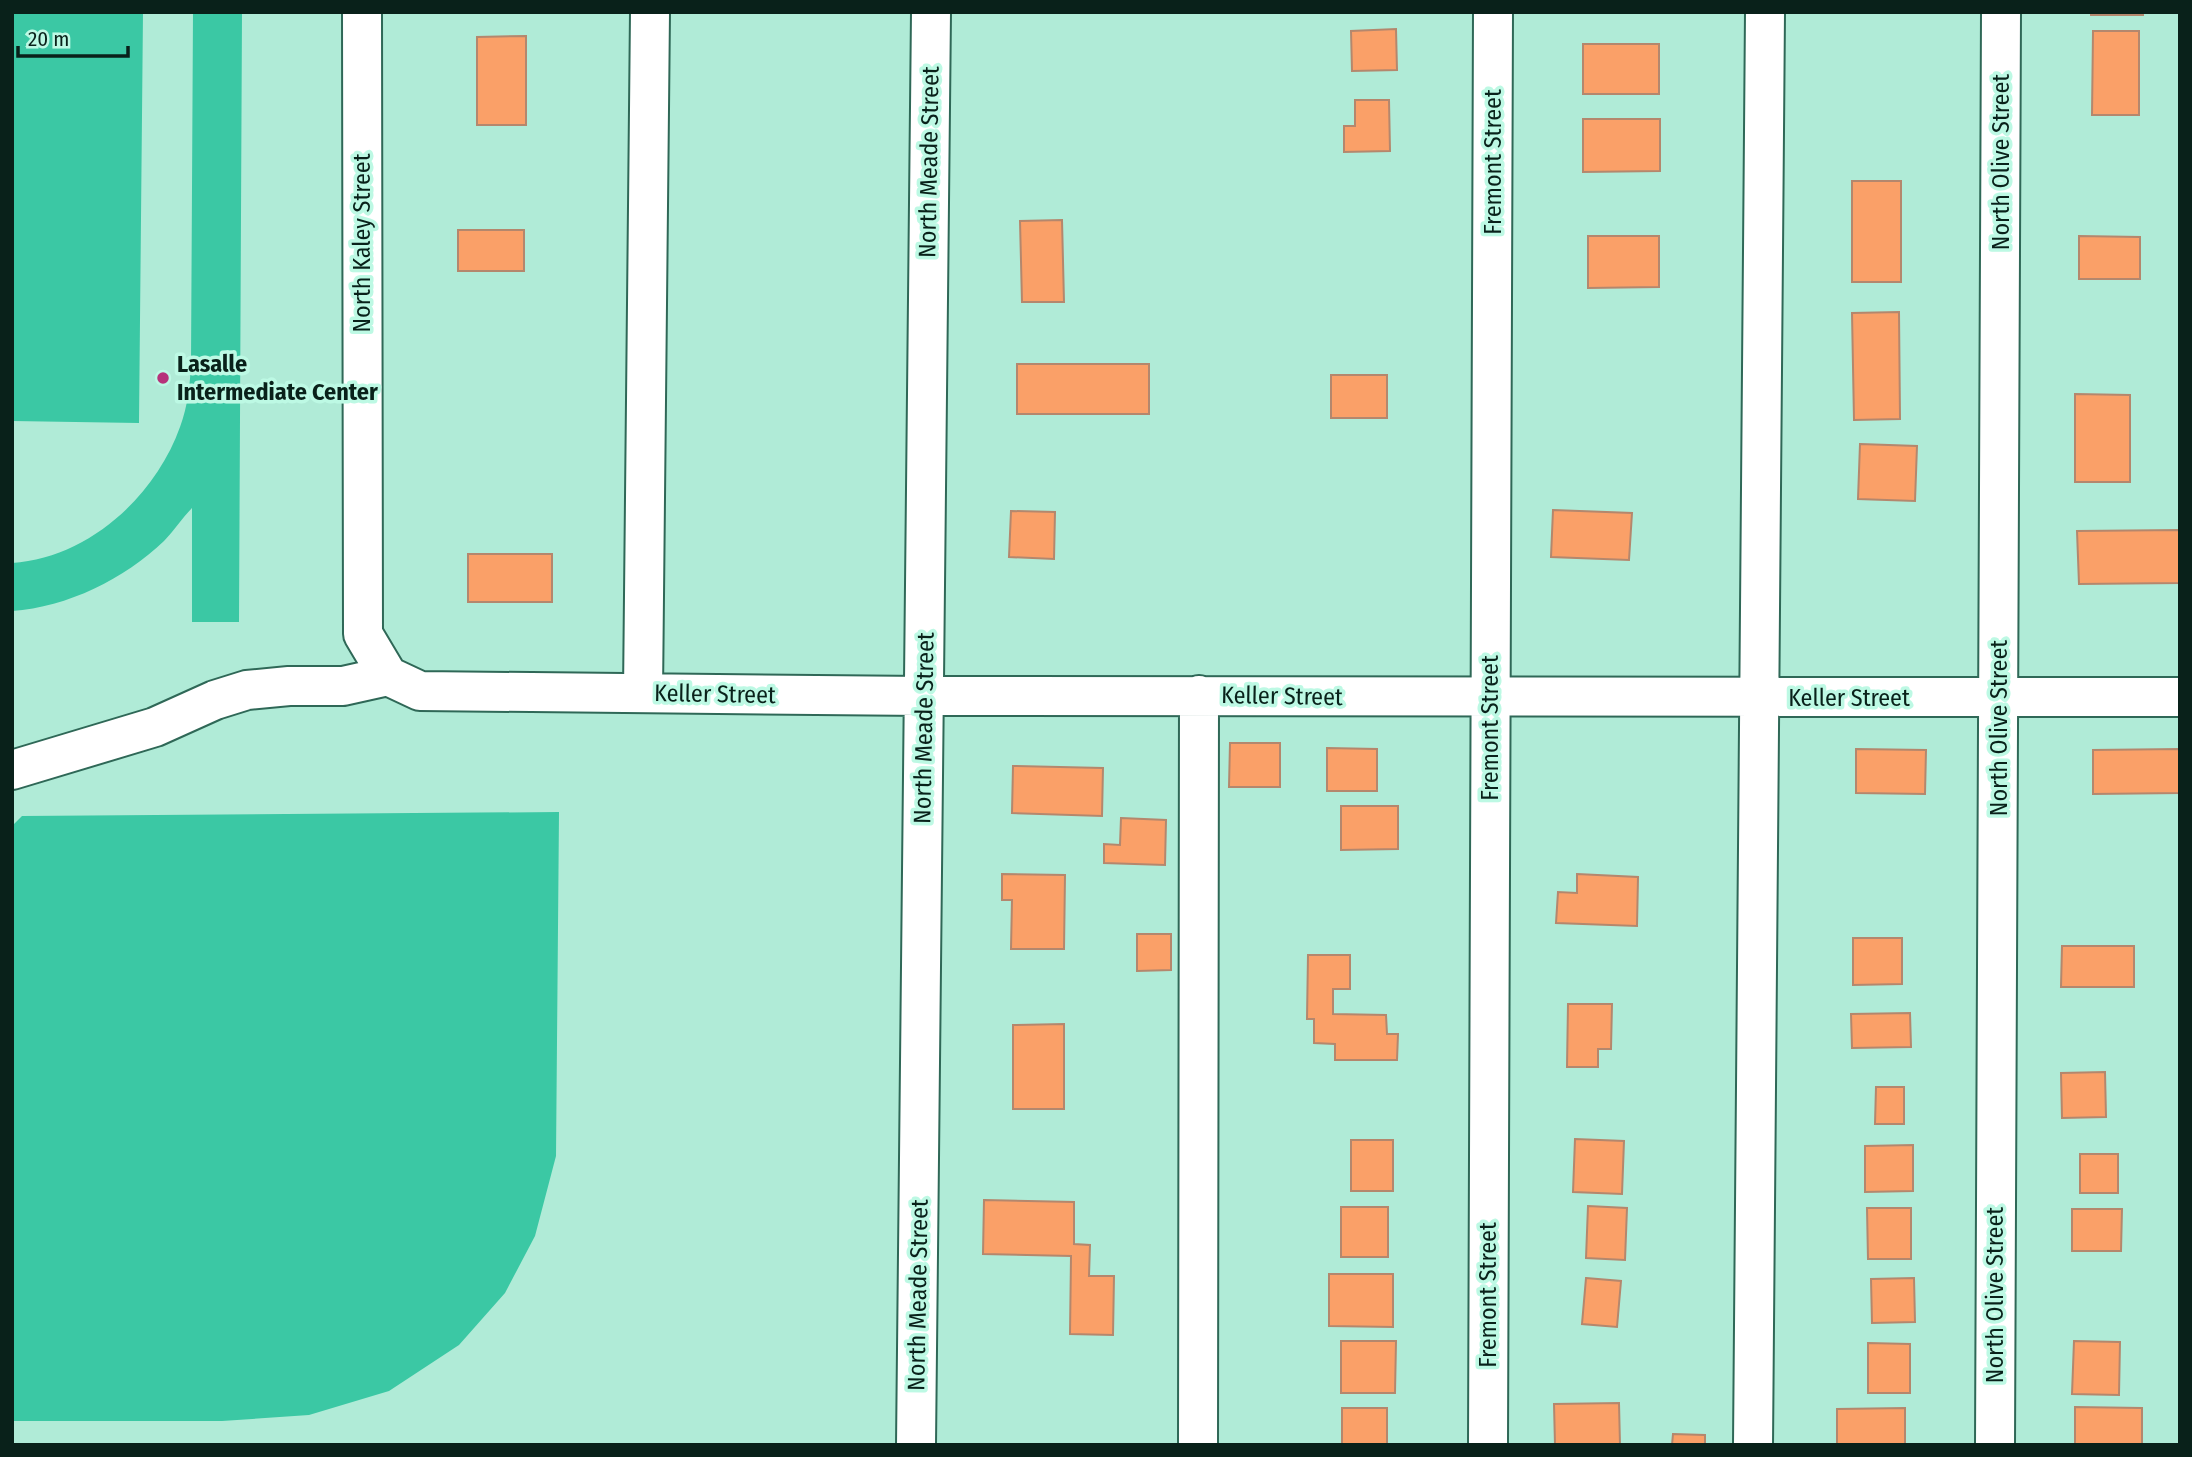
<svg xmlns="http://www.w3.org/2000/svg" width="2192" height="1457" viewBox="0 0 2192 1457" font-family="'Fira Sans Condensed',sans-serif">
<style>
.green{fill:#3bc8a4}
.building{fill:#faa068;stroke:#b4876d;stroke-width:2}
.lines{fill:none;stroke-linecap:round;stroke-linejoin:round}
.minor-casing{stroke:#2f6857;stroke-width:42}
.minor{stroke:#fff;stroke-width:38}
.poi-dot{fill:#b6337a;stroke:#bdf9e4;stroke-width:2.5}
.labels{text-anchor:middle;stroke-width:7;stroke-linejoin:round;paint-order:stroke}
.street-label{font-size:24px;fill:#09211a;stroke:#bdf9e4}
.poi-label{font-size:24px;font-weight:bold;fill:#09211a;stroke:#bdf9e4;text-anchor:start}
</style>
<rect width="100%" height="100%" fill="#b0ebd7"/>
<!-- green -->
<path class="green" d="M12,12H143L139,423L12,421Z
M193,12H242L239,622H192V508C182,518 174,531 164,541C124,579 68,607 12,611V563C88,558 155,497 180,427C188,406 190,384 191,363Z
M559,812L556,1156L535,1236L505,1293L459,1345L389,1391L309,1415L222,1421H12V826L22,816Z"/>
<!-- building -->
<path class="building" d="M2091,12H2143V15H2091Z
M1396,29L1397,70L1352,71L1351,31Z
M2093,31H2139V115H2092Z
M526,36V125H477V37Z
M1583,44H1659V94H1583Z
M1355,100H1389L1390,151L1344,152V126H1355Z
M1583,119H1660V171L1583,172Z
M1852,181H1901V282H1852Z
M1062,220L1064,302H1022L1020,221Z
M458,230H524V271H458Z
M1588,236H1659V287L1588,288Z
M2079,236L2140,237V279H2079Z
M1899,312L1900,419L1854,420L1852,313Z
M1017,364H1149V414H1017Z
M1331,375H1387V418H1331Z
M2075,394L2130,395V482H2075Z
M1860,444L1917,446L1915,501L1858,499Z
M1553,510L1632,513L1629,560L1551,557Z
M1011,511L1055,512L1054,559L1009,557Z
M2180,530V583L2079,584L2077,531Z
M468,554H552V602H468Z
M1230,743H1280V787H1229Z
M1327,748L1377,749V791H1327Z
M1856,749L1926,750L1925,794L1856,793Z
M2180,749V793L2093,794V750Z
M1013,766L1103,768L1102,816L1012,813Z
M1341,806H1398V849L1341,850Z
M1121,818L1166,820L1165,865L1104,863V844L1120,845Z
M1002,874L1065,875L1064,949H1011L1012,900H1002Z
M1577,874L1638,877L1637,926L1556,923L1558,892L1577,893Z
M1137,934H1171V970L1137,971Z
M1853,938H1902V984L1853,985Z
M2062,946H2134V987H2061Z
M1308,955H1350V989H1333V1014L1386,1015L1387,1034H1398L1397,1060H1335V1044L1314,1043V1019H1307Z
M1568,1004H1612L1611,1049H1598V1067H1567Z
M1910,1013L1911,1047L1852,1048L1851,1014Z
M1064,1024V1109H1013V1025Z
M2105,1072L2106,1117L2062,1118L2061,1073Z
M1876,1087H1904V1124H1875Z
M1575,1139L1624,1141L1622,1194L1573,1192Z
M1351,1140H1393V1191H1351Z
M1913,1145V1191L1865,1192V1146Z
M2080,1154H2118V1193H2080Z
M984,1200L1074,1202V1244L1090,1245L1089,1276H1114L1113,1335L1070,1334L1071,1256L983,1254Z
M1588,1206L1627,1208L1625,1260L1586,1258Z
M1341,1207H1388V1257H1341Z
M1867,1208H1911V1259H1868Z
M2072,1209H2122L2121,1251H2072Z
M1329,1274H1393V1327L1329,1326Z
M1586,1278L1621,1281L1617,1327L1582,1324Z
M1914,1278L1915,1322L1872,1323L1871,1279Z
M1341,1341H1396L1395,1393H1341Z
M2074,1341L2120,1342L2119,1395L2072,1394Z
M1868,1343L1910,1344V1393H1868Z
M1619,1403L1620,1445H1555L1554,1404Z
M2075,1407L2142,1408V1445H2075Z
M1342,1408H1387V1445H1342Z
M1905,1408V1445H1837V1409Z
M1673,1434L1705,1435V1445H1672Z"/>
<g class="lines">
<!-- minor casing -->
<g class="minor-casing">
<path id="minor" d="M362,12L363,634L388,676
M388,676L420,691L924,696L2180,697
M643,693L650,12
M12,770L155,727L215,700L247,690L289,686H343L388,676
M916,1445L931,12
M1198,1445L1199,695
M1488,1445L1493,12
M1753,1445L1765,12
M1995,1445L2001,12"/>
</g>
<!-- minor -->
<use href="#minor" class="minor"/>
</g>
<!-- markers -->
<circle class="poi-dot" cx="163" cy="378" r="7"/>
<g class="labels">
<!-- street labels -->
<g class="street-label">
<text transform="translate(929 162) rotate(-89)" y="8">North Meade Street</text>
<text transform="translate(1493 162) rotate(-90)" y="8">Fremont Street</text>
<text transform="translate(2001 162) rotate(-90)" y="8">North Olive Street</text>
<text transform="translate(362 243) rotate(-90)" y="8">North Kaley Street</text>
<text transform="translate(715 694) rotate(1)" y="8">Keller Street</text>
<text transform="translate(1282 696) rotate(1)" y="8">Keller Street</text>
<text x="1849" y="706">Keller Street</text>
<text transform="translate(924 728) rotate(-89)" y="8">North Meade Street</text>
<text transform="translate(1490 728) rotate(-90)" y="8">Fremont Street</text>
<text transform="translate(1999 728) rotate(-90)" y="8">North Olive Street</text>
<text transform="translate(918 1295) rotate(-89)" y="8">North Meade Street</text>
<text transform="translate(1488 1295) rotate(-90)" y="8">Fremont Street</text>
<text transform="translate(1995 1295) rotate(-90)" y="8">North Olive Street</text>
</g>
<!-- poi labels -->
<g class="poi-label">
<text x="177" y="372">Lasalle<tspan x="177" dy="28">Intermediate Center</tspan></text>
</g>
</g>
<!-- border -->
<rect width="2192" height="1457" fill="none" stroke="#09211a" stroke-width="28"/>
<!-- scale -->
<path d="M18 46v10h110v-10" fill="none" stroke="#09211a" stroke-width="3.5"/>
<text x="28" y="46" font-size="21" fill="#09211a" stroke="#bdf9e4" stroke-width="5" paint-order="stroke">20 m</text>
</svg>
